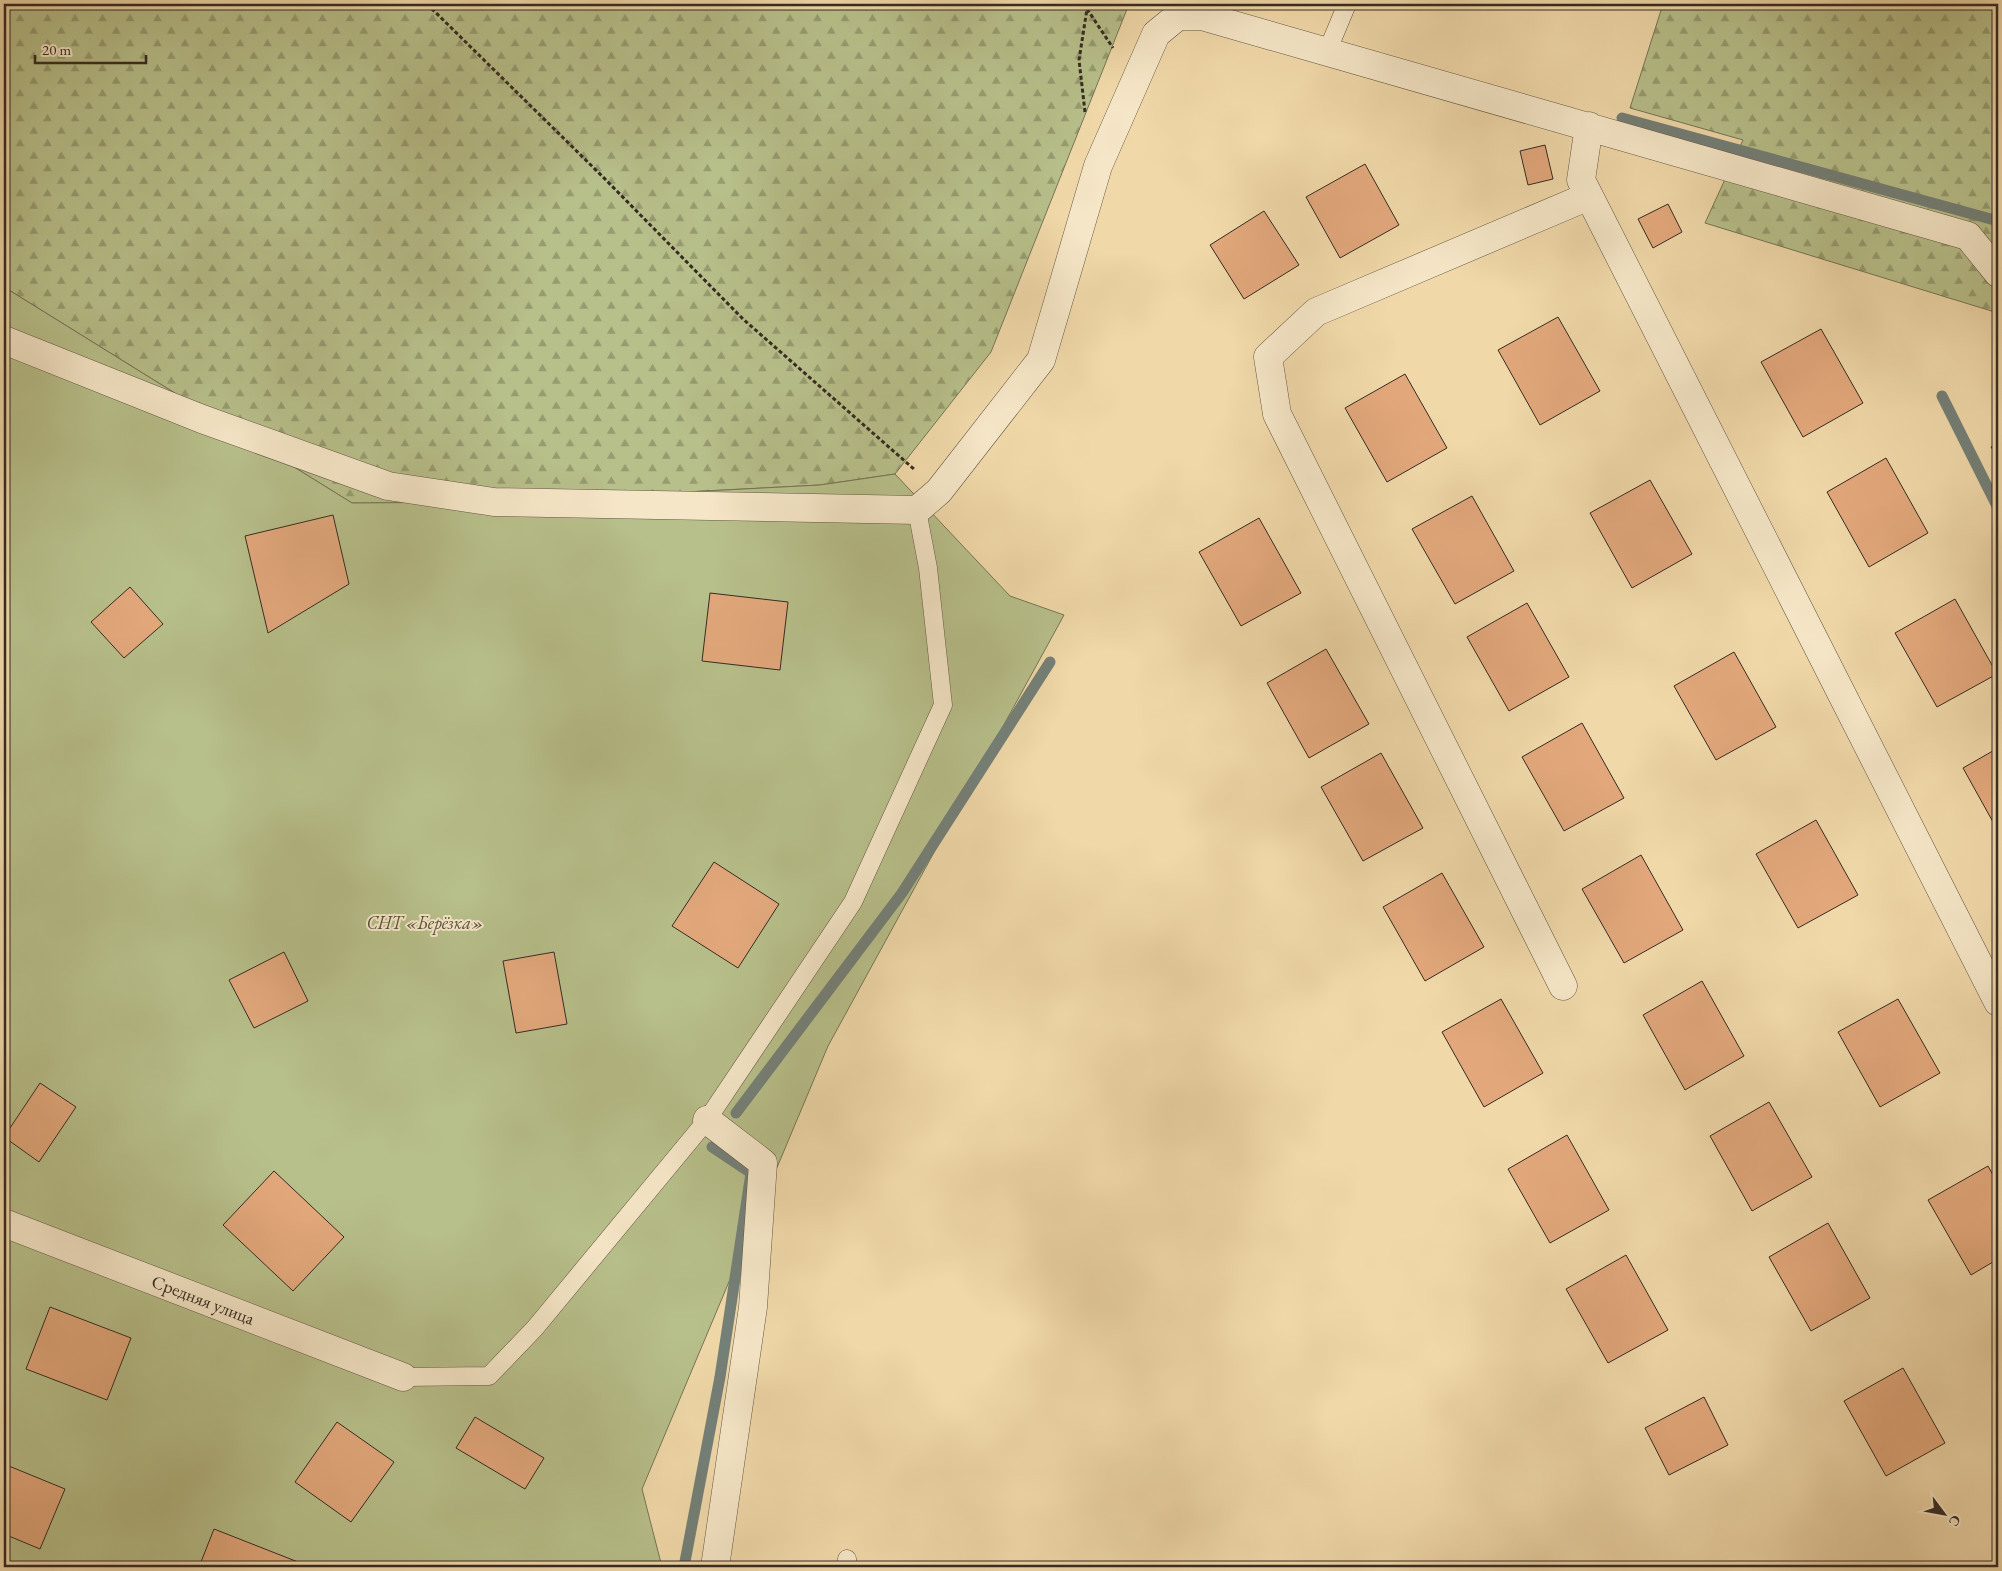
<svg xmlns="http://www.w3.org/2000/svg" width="2002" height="1571" viewBox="0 0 2002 1571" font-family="'EB Garamond',serif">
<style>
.forest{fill:url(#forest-firs);stroke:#767556}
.garden{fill:#b7bf8a;stroke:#767556}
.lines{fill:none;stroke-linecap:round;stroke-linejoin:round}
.stream{stroke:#748078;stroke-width:11}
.building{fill:#e2a87c;stroke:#362b23}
.lane-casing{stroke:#645644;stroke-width:19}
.street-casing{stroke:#645644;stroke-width:29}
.path{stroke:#362b23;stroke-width:3;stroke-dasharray:4 2.5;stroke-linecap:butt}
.lane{stroke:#f5e6c7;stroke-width:18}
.street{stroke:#f5e6c7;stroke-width:28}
.labels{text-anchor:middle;stroke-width:4;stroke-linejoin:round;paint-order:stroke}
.park-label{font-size:18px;font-style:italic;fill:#56503d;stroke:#f5e6c7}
.street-label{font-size:18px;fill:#362b23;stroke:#f5e6c7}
</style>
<defs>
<pattern id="forest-firs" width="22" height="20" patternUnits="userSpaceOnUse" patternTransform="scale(1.25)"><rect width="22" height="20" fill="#b7bf8a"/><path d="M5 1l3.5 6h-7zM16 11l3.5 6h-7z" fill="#969b70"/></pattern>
</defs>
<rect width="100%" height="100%" fill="#f0d8a9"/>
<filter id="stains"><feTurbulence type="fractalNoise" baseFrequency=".004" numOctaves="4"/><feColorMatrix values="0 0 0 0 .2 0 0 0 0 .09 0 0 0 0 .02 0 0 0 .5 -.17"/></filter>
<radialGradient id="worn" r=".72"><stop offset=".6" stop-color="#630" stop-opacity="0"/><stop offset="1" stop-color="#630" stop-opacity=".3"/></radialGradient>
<!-- forest -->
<path class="forest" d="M4,4H1129L991,352L895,474L820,485L494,502L352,503L4,287Z
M1663,4H1998V313L1705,223L1743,140L1630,108Z"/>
<!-- garden -->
<path class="garden" d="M4,287L352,503L494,502L820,485L895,474L1010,596L1064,615L828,1046L642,1489L662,1567H4Z"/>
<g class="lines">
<!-- stream -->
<path class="stream" d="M1622,118L1998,221
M1942,396L1998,508
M736,1113L902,893L1050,662
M684,1567L720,1377L751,1173L712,1147"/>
</g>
<!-- building -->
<path class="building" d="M1545,145L1553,179L1528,185L1520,151Z
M1365,164L1399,225L1340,258L1306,197Z
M1668,204L1682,232L1653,248L1638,219Z
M1264,211L1299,265L1244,299L1210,245Z
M1558,317L1600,391L1540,425L1498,350Z
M1821,329L1863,403L1803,437L1761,362Z
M1405,374L1447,448L1387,482L1345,408Z
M1998,442V457L1991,447Z
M1886,458L1928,533L1869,567L1827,492Z
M1650,480L1692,554L1632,588L1590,513Z
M1472,496L1514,571L1455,604L1412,529Z
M333,515L349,584L268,633L245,536Z
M1259,518L1301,593L1241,626L1199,552Z
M130,587L163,624L124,658L91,622Z
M710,593L788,602L780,670L702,661Z
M1955,599L1997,674L1937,707L1895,633Z
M1527,603L1569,677L1509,711L1467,637Z
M1326,649L1369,724L1309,758L1267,683Z
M1734,652L1776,727L1716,760L1674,686Z
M1582,723L1624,798L1564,831L1522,757Z
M1998,748V831L1963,768Z
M1381,753L1423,828L1363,861L1321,787Z
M1816,820L1858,895L1798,928L1756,854Z
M1641,855L1683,930L1624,963L1582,889Z
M714,862L779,904L738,968L672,926Z
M1442,873L1484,947L1425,981L1383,907Z
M284,952L308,1001L254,1028L229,980Z
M554,952L567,1024L516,1033L503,961Z
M1702,981L1744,1056L1685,1090L1643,1015Z
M1501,999L1543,1073L1484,1107L1442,1032Z
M1898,999L1940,1073L1880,1107L1838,1032Z
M40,1083L76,1107L39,1162L4,1137Z
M1769,1102L1812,1177L1752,1211L1710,1136Z
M1567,1135L1609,1210L1550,1243L1508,1169Z
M1988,1166L1998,1184V1259L1971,1275L1928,1200Z
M274,1171L344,1237L293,1291L223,1225Z
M1828,1223L1870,1298L1811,1331L1769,1257Z
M1626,1255L1668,1330L1608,1363L1566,1289Z
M50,1307L131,1338L107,1400L26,1369Z
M1903,1368L1945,1443L1886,1476L1844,1401Z
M1704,1397L1728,1445L1669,1475L1645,1428Z
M475,1417L544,1458L525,1489L456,1448Z
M337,1422L394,1462L351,1522L295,1482Z
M4,1464L65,1489L40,1549L4,1534Z
M214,1529L298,1562L296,1567H199Z"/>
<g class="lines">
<!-- lane casing -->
<g class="lane-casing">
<path id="lane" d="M1327,52L1347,4
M403,1377L489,1376L535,1328L707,1120L853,902L943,705L928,568L917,510
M847,1559L848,1567"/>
</g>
<!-- street casing -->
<g class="street-casing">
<path id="street" d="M1589,126L1581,180L1998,1002
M4,340L202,419L388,486L494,502L917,510L939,491L1041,360L1098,166L1156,34L1178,16H1202L1968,236L1998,273
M1563,986L1277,414L1268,357L1316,312L1589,196
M707,1120L763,1163L753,1307L715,1567
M4,1223L403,1377"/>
</g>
<!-- path -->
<path class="path" d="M427,4L602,176L743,319L915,470
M1087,9L1113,48
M1085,112L1079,60L1087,9L1086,4"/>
<!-- lane -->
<use href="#lane" class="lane"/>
<!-- street -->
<use href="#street" class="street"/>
</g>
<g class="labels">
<!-- park labels -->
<g class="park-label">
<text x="425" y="929">СНТ «Берёзка»</text>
</g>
<!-- street labels -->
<g class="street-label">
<text transform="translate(203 1300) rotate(21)" y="6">Средняя улица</text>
</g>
</g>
<!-- margin -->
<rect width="2002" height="1571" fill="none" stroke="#f0d8a9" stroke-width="20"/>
<rect x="5" y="5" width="1992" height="1561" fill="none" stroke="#362b23" stroke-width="2.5"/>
<rect x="10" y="10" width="1982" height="1551" fill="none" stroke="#362b23"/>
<!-- north arrow -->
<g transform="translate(1944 1514) rotate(122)" stroke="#f5e6c7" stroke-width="4" paint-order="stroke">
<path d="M0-4L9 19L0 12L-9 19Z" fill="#362b23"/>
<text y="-8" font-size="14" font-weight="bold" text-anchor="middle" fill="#362b23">С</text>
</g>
<!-- scale -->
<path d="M35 55v8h111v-8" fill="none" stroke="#362b23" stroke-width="2.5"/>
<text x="42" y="55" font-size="15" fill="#362b23" stroke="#f5e6c7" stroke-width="4" paint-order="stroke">20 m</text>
<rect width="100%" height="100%" filter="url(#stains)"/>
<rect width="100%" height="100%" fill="url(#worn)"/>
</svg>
